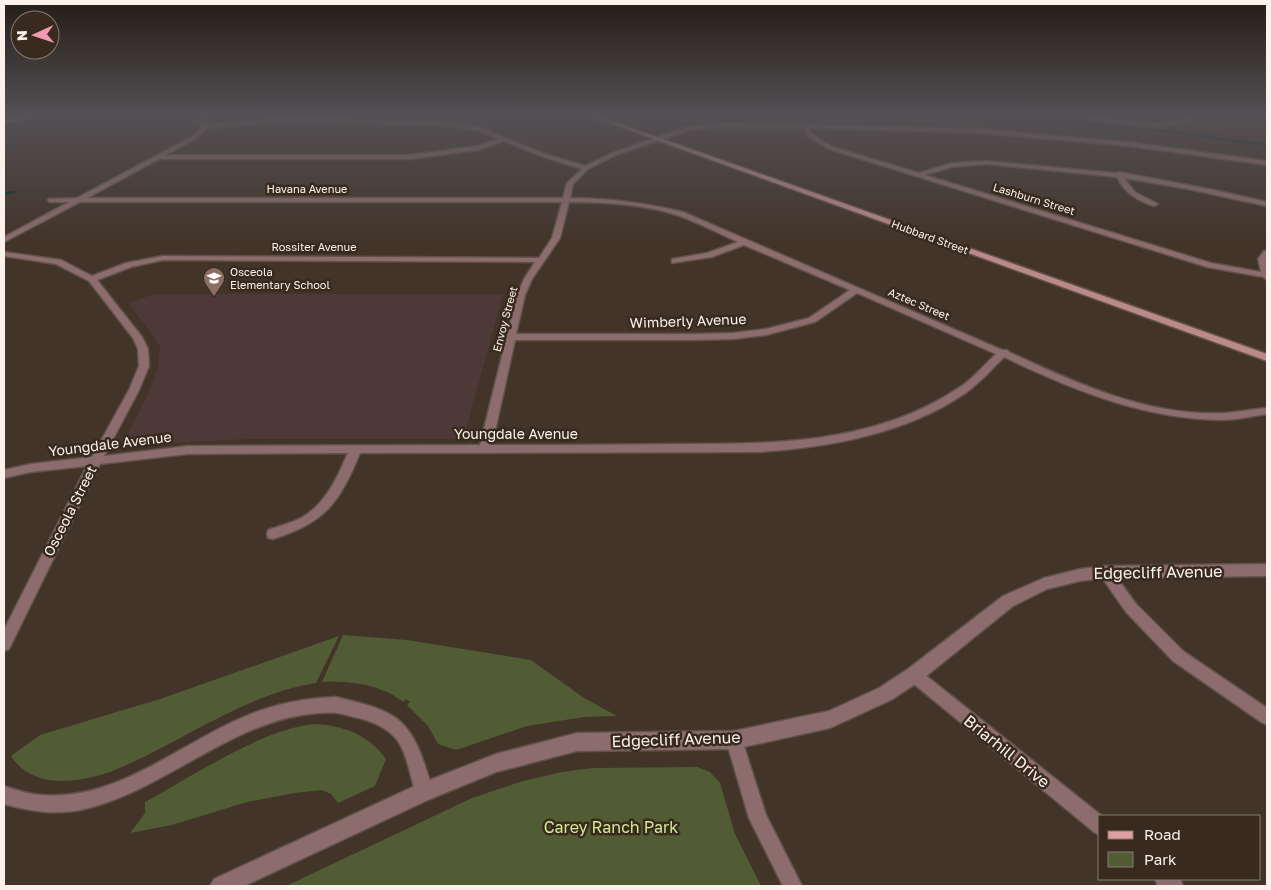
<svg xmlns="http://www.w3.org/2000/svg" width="1271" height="890" viewBox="0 0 1271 890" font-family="'Golos Text',sans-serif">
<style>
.built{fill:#4c3828}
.education{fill:#4e3939}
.green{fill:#515b34}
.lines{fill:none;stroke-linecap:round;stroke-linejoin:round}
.stream{stroke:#0e2c2e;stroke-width:2.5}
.minor-casing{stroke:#605248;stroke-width:3}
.tertiary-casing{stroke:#605248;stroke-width:3}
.secondary-casing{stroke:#605248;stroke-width:3}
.primary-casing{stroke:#605248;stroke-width:3}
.minor{fill:#8c6c6c;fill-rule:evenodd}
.tertiary{fill:#8c6c6c;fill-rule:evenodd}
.secondary{fill:#ba8989;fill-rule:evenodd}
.primary{fill:#de9f9f;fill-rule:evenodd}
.labels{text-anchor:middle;stroke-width:5;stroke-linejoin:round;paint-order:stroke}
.far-street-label{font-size:11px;fill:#fcf2eb;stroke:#382a1f}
.far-poi-label{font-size:11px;fill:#fcf2eb;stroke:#382a1f;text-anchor:start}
.street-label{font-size:14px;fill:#fcf2eb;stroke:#382a1f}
.near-street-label{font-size:16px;fill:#fcf2eb;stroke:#382a1f}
.near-park-label{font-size:16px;fill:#d2ea8f;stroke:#382a1f}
</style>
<rect width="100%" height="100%" fill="#423429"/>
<!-- built -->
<path class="built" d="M1194,116H1267V141L1198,131L1178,125Z"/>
<!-- education -->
<path class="education" d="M154,294H503L464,437L459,439H248L126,445L124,441L149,392L158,367L160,346L129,303Z"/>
<!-- green -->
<path class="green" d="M343,635L407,640L531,660L584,698L617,716L584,717L527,726L456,750L438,744L428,726L407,705L410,702L406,699L403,702C380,684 351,681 322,682Z
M339,636L316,683C241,695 180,744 110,772C76,783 34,790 11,756L40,735L160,699Z
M316,724C345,726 369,735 386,759L375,786L338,803L331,794L322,790L295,793L247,802L172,825L130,833L145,813V802C193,776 263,728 316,724Z
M697,767L710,772L720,783L735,834L761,886H286L472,798L523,781L562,772L593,768Z"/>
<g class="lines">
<!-- stream -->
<path class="stream" d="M1008,116L1157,130L1267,145
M4,194L14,192"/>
<!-- minor casing -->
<g class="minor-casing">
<path id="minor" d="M197,116H203L207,124L289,117L454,122L484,129L545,154L585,166L612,153L687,127L727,123L980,129L1128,142L1267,161V165L1128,146L980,133L809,128L813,135L833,147L919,173L952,163L985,161L1116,173L1119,172L1214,190L1267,202V206L1188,189L1124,178L1135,192L1156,203L1158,204L1154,206C1138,201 1124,193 1117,177L985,164L952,167L925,175L1211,263L1261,272L1258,259L1264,251H1267V280L1263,277L1207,267L829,149L809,137L803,128L727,127L690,130L616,155L588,169L573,184L570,198C609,198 645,203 683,212L1002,350H1007L1009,352C1075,383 1149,417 1225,413C1239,412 1253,409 1267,408V414C1252,416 1237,420 1222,420C1144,419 1073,390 1004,357C991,370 979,384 964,394C905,434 830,447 760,452L360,453C339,503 326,522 273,539L268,538L267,534L268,530C279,526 291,523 301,518C326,504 337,478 348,453L188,454L100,464L9,649L4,651V630L87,466L31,472L4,478V470L31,464L92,457L129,390L139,366L138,349L133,338L89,281L56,264L4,256V252L61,260L92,276L126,263L163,256L539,258L552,238L562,202H80L4,242V237L69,202H50L48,201V199L77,198L193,136L202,126ZM289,121L454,126L480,131L499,139L477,146L410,155H166L197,138L207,128ZM504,141L541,156L582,169L567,183L563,198H87L159,159H410L478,150ZM569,202C605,202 642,204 677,215C697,222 718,233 738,242L707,253L672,259V263L712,257L744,245L850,290L809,318L766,329L733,333L695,334H516L525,295L532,279L560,238ZM163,260L535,262L524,279L517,295L480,445L188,446L104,456L139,390L149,366L148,349L142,337L97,280L131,267ZM857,293L996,354C983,366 972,380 957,389C872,445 771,444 674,444C613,445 552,445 492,445L515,340H695L733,339L766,335L815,322Z
M1079,116L1155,123L1170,122L1189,116H1196C1171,134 1130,125 1102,121C1095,120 1086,119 1079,116Z
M1105,567L1110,568L1136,604L1183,651L1267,708V725L1261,722L1173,661L1126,612L1098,572L1100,568Z
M914,668L919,670L1102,816H1100V835L1094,832L909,680L906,675L909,670Z
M336,697C388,710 409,713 426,769C429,778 434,789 430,798L424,801L418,798C410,780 409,758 398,741C389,729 374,722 359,718C352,717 345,714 337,713C331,712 325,713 319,713C236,718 169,787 89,808C59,816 33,812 4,804V786C16,790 28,794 41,795C124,802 190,733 265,709C289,701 311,698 336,697Z
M734,732L740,734L742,740L766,815L802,886H783L749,818L726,740L728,734Z
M1155,879H1180L1183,886H1158Z"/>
</g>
<!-- tertiary casing -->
<g class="tertiary-casing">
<path id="tertiary" d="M1267,564V576L1105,578L1080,581L1047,589L1013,606L920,681L891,700L830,728L734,749L577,751L496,772L430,799L244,886H210L214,879L417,785L496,754L577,733L734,731L829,711L879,688L908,669L1003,596L1044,578L1080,569L1105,566Z"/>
</g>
<!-- secondary casing -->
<g class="secondary-casing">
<path id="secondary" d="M4,116H18L4,120Z
M590,116H598L1267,354V361Z"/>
</g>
<!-- primary casing -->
<g class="primary-casing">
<path id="primary" d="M26,116H39L4,123V119Z"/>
</g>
<!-- minor -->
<use href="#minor" class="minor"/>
<!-- tertiary -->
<use href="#tertiary" class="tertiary"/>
<!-- secondary -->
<use href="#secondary" class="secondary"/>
<!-- primary -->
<use href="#primary" class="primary"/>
</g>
<!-- sky -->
<linearGradient id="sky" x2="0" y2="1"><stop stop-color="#241d17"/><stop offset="0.48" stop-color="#545054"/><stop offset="1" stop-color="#545054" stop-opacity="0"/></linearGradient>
<rect width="1271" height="240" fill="url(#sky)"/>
<!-- icons -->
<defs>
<g id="school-pin" transform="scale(1.125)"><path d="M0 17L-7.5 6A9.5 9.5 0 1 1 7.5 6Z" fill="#8d6e63" stroke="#382a1f"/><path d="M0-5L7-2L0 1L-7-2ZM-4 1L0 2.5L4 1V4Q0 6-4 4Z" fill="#fff"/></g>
</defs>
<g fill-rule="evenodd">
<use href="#school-pin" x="214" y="278"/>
</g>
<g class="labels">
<!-- far-street labels -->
<g class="far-street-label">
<text x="307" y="193">Havana Avenue</text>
<text transform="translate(1034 199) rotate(17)" y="4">Lashburn Street</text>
<text transform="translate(930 237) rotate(20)" y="4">Hubbard Street</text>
<text x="314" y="251">Rossiter Avenue</text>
<text transform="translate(919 304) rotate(23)" y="4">Aztec Street</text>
<text transform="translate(505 319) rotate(-75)" y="4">Envoy Street</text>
</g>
<!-- far-poi labels -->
<g class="far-poi-label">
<text x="230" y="276">Osceola<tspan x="230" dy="13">Elementary School</tspan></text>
</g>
<!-- street labels -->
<g class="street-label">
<text transform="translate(688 321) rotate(-2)" y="5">Wimberly Avenue</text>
<text x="516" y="439">Youngdale Avenue</text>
<text transform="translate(110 444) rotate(-7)" y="5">Youngdale Avenue</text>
<text transform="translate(70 511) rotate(-63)" y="5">Osceola Street</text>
</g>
<!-- near-street labels -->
<g class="near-street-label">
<text transform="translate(1158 572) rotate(-1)" y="6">Edgecliff Avenue</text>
<text transform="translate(676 739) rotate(-2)" y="6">Edgecliff Avenue</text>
<text transform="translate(1007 751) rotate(39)" y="6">Briarhill Drive</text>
</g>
<!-- near-park labels -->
<g class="near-park-label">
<text x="611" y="833">Carey Ranch Park</text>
</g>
</g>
<!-- border -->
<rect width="1271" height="890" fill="none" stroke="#fcf2eb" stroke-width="10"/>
<!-- legend -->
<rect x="1098" y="815" width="162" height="65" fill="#382a1f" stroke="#867a71"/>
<rect x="1108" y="831" width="25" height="8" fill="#de9f9f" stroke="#867a71"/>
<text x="1144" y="840" font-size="15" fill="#fcf2eb">Road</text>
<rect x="1108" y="852" width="25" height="15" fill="#515b34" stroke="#867a71"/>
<text x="1144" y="865" font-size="15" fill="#fcf2eb">Park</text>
<!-- north arrow -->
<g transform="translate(35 35) rotate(267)"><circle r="24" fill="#382a1f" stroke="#867a71"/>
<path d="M0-4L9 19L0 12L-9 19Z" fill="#f29ab0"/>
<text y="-8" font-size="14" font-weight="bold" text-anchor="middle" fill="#fcf2eb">N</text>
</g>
</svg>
